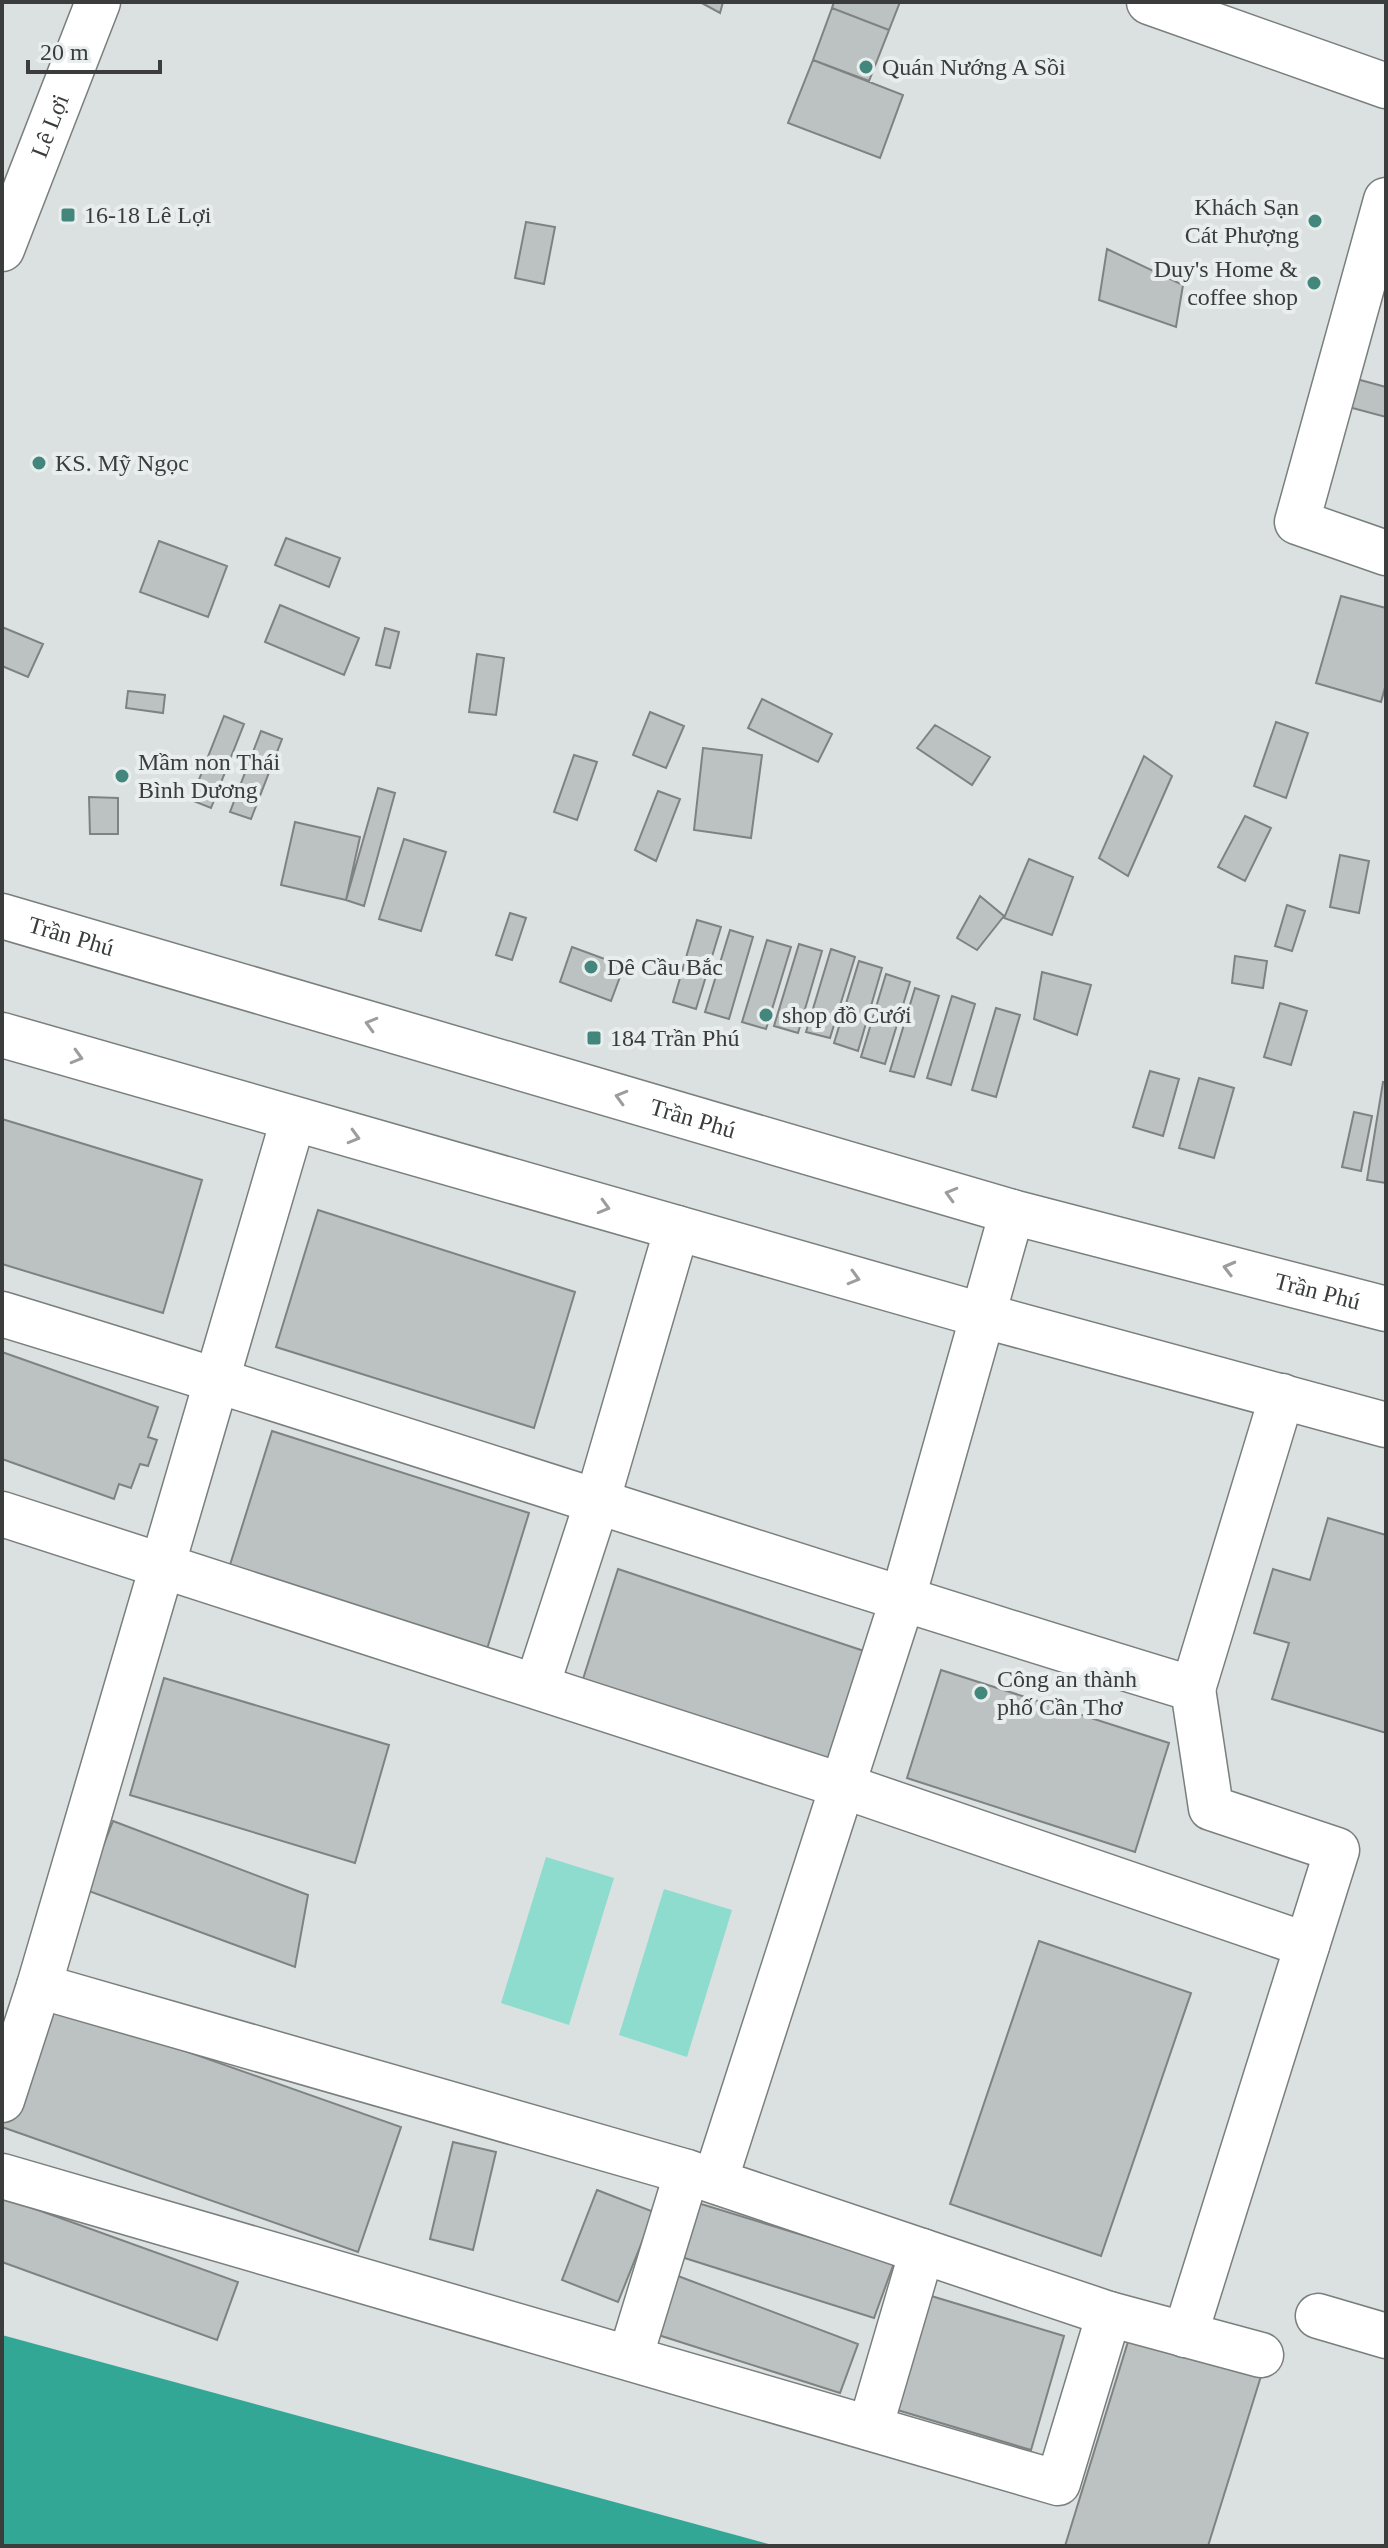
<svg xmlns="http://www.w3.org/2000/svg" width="1388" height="2548" viewBox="0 0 1388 2548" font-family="Georgia,serif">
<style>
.green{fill:#8ddccd}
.water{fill:#33a796}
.building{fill:#bcc2c1;stroke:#7e8382;stroke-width:2}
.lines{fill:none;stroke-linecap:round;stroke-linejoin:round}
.minor-casing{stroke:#797f7d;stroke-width:47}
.minor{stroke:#fff;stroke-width:44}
.oneway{stroke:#9c9e9e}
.poi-dot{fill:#43877c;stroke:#e8eeed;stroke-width:3}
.labels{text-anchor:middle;stroke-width:8;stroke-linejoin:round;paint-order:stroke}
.poi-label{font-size:24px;fill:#3a3d3c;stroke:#e8eeed;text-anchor:start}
.street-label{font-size:24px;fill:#3a3d3c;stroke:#e8eeed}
</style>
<rect width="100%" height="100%" fill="#dbe1e0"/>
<!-- green -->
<path class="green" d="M546,1857L614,1878L569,2025L501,2003Z
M664,1889L732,1910L687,2057L619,2035Z"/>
<!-- water -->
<path class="water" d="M2,2335L776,2546H2Z"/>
<!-- building -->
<path class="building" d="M700,2H723L720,13Z
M834,2H900L889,30L832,8Z
M832,8L889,30L869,81L813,60Z
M813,60L903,95L880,158L788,123Z
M526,222L555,227L544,284L515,278Z
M1107,249L1183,285L1176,327L1099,300Z
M1353,378L1386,387V417L1345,406Z
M286,538L340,558L329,587L275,565Z
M159,541L227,566L208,617L140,592Z
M1341,596L1386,608V684L1381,702L1316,683Z
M280,605L359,638L344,675L265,642Z
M2,627L43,644L28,677L2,666Z
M385,628L399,632L390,668L376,665Z
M477,654L504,658L496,715L469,712Z
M128,691L165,695L163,713L126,708Z
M762,699L832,734L818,762L748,728Z
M650,712L684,726L666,768L633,755Z
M224,716L244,724L211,808L191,800Z
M1276,722L1308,733L1286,798L1254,786Z
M935,725L990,757L972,785L917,748Z
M261,731L282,739L251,819L230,812Z
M703,748L762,755L751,838L694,830Z
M574,755L597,762L577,820L554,812Z
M1144,756L1172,776L1128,876L1099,858Z
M378,788L395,793L364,906L346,900Z
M658,791L680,799L656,861L635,850Z
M89,797L118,798V834H90Z
M1245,816L1271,828L1245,881L1218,867Z
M295,822L360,837L346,900L281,885Z
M404,839L446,852L421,931L379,919Z
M1340,855L1369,861L1359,913L1330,907Z
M1029,859L1073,877L1052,935L1004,918Z
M980,896L1004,916L977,950L957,938Z
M1287,905L1305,911L1292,951L1275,946Z
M510,913L526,918L512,960L496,955Z
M697,920L721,927L696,1009L673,1002Z
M730,930L753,937L729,1019L705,1012Z
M767,940L791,947L766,1029L742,1022Z
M799,944L822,951L798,1033L774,1026Z
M572,947L624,966L611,1001L560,982Z
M831,949L855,957L830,1038L806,1032Z
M1235,956L1267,961L1263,988L1232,983Z
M859,961L882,968L858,1051L834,1043Z
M1042,972L1091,985L1077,1035L1034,1019Z
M886,974L910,982L885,1064L861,1057Z
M915,988L939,996L914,1077L890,1071Z
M952,996L975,1004L951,1085L927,1078Z
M1280,1003L1307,1011L1291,1065L1264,1057Z
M996,1008L1020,1015L996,1097L972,1090Z
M1150,1071L1179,1079L1163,1136L1133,1127Z
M1199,1078L1234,1088L1214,1158L1179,1148Z
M1383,1082L1386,1083V1183L1367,1180Z
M1354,1112L1372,1116L1361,1171L1342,1167Z
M2,1119L202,1180L163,1313L2,1264Z
M318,1210L575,1292L534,1428L276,1347Z
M2,1352L158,1407L148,1437L157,1440L148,1466L140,1464L131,1488L119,1484L114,1499L2,1459Z
M272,1431L529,1513L487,1649L229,1568Z
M1328,1518L1386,1535V1733L1272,1699L1289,1643L1254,1633L1273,1569L1310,1580Z
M618,1569L873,1654L837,1764L583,1679Z
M941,1670L1169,1743L1135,1852L907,1778Z
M164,1678L389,1745L355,1863L130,1795Z
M113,1821L308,1895L295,1967L86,1890Z
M1039,1941L1191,1993L1101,2256L950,2204Z
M43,2001L401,2127L358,2252L2,2127V2118Z
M453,2142L496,2152L473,2250L430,2239Z
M597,2190L654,2212L618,2302L562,2280Z
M2,2197L238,2282L217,2340L2,2262Z
M688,2200L894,2263L874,2318L672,2254Z
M670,2273L858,2344L840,2393L649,2332Z
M928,2295L1064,2336L1031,2450L894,2409Z
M1131,2332L1262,2373L1208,2546H1065Z"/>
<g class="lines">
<!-- minor casing -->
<g class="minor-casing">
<g id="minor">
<path d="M1149,2L1386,86"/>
<path d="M1386,200L1297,522L1386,553"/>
<path id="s1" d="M2,249L98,2"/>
<path id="s2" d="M2,916L1012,1212L1386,1309"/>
<path d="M2,1035L981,1315L1386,1425"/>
<path d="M2,1314C400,1435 794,1568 1193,1689L1211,1808L1337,1850L1185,2335"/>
<path d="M2,1514L843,1786L1307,1945"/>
<path d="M537,1686L597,1502L677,1228"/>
<path d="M1193,1689L1282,1396"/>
<path d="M39,1986L687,2172L1109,2314L1261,2355"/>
<path d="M2,2100L39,1986L293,1120"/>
<path d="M2,2176L1058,2483L1109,2314"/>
<path d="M715,2181L902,1601L1012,1212"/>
<path d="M1318,2316L1386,2336"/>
<path d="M630,2358L687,2172"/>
<path d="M870,2428L922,2251"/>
</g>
</g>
<!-- minor -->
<use href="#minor" class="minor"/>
</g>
<!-- one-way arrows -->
<defs><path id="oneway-chevron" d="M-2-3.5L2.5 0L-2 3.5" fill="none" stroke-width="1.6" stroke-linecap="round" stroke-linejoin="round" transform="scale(2)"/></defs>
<g class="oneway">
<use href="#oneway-chevron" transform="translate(371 1024) rotate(-164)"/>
<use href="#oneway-chevron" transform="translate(77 1057) rotate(16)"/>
<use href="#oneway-chevron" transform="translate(621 1097) rotate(-164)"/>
<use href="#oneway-chevron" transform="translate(354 1137) rotate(16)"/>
<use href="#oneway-chevron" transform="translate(951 1194) rotate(-164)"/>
<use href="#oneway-chevron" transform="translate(604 1207) rotate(16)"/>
<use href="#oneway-chevron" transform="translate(1229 1268) rotate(-165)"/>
<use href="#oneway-chevron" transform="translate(854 1278) rotate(16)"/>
</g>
<!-- markers -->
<g class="poi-dot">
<circle cx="866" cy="67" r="8"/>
<rect x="60" y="207" width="16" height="16" rx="4"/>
<circle cx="1315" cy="221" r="8"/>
<circle cx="1314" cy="283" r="8"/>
<circle cx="39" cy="463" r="8"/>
<circle cx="122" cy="776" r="8"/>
<circle cx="591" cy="967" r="8"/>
<circle cx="766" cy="1015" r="8"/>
<rect x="586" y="1030" width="16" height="16" rx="4"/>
<circle cx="981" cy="1693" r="8"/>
</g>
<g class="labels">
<!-- poi labels -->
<g class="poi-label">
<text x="882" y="75">Quán Nướng A Sồi</text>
<text x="1299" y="215" text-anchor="end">Khách Sạn<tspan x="1299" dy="28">Cát Phượng</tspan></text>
<text x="84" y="223">16-18 Lê Lợi</text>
<text x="1298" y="277" text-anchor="end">Duy's Home &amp;<tspan x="1298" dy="28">coffee shop</tspan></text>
<text x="55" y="471">KS. Mỹ Ngọc</text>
<text x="138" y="770">Mầm non Thái<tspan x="138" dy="28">Bình Dương</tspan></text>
<text x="607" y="975">Dê Cầu Bắc</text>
<text x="782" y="1023">shop đồ Cưới</text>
<text x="610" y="1046">184 Trần Phú</text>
<text x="997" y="1687">Công an thành<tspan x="997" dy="28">phố Cần Thơ</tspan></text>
</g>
<!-- street labels -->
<g class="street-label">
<text dy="8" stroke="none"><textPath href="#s1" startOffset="132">Lê Lợi</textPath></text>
<text dy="8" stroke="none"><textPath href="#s2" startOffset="72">Trần Phú</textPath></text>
<text dy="8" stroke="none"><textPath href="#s2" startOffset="720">Trần Phú</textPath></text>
<text dy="8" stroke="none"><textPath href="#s2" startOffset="1368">Trần Phú</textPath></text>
</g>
</g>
<!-- border -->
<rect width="1388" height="2548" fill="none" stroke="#3a3d3c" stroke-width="8"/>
<!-- scale -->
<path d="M28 60v12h132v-12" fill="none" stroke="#3a3d3c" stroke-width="4"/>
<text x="40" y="60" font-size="24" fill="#3a3d3c" stroke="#e8eeed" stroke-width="6" paint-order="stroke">20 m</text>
</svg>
